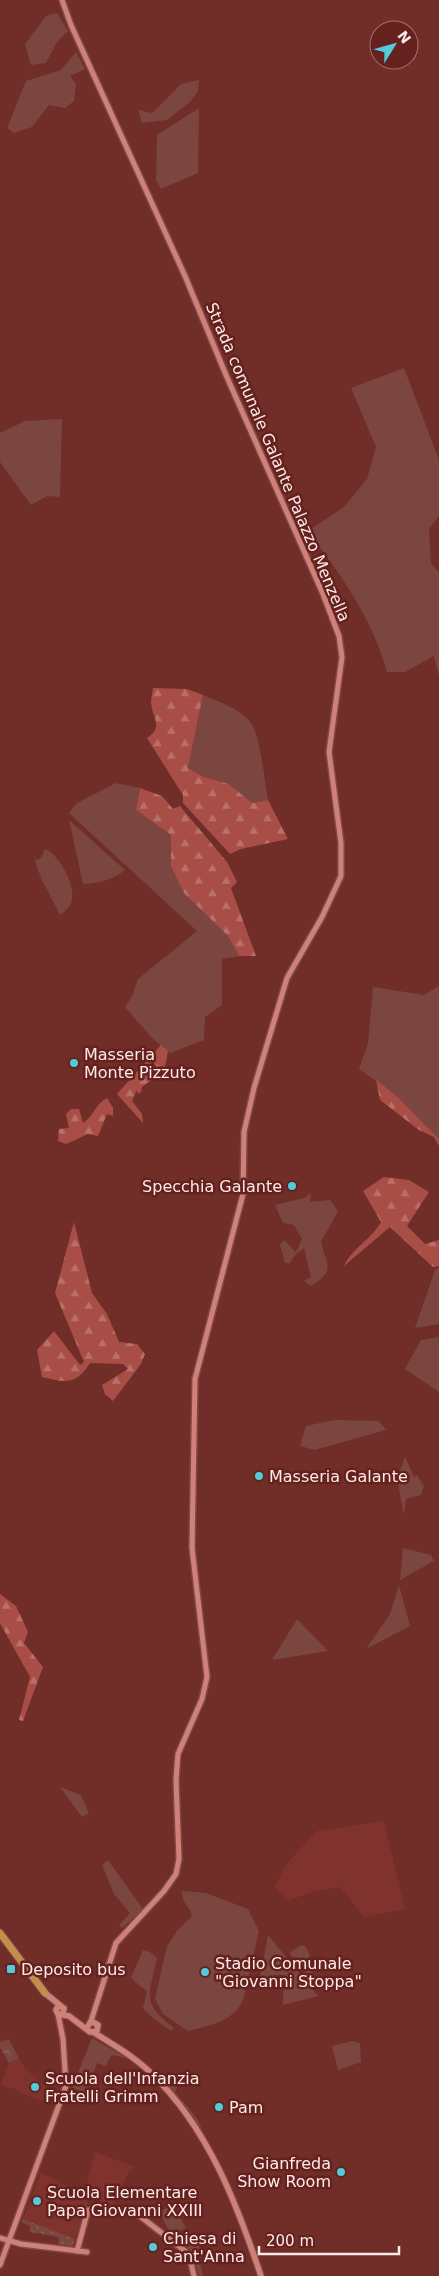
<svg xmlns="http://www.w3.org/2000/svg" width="439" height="2276" font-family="'DejaVu Sans',sans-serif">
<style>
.built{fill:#80332d}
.grass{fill:#7b4640}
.forest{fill:url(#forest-firs)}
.park{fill:url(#park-crowns)}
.garden{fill:url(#garden-dots)}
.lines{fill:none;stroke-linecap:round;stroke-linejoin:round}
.tertiary-casing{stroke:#7f4847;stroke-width:8}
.secondary-casing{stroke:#7f4847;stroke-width:8}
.primary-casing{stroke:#7f4847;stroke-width:9}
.tertiary{stroke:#cf8178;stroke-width:5}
.secondary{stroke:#cf8178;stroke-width:5.5}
.primary{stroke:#c48d4b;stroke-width:7}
.poi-dot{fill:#53cbda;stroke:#65211e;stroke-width:2}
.labels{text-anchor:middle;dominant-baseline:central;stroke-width:5;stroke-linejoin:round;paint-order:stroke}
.street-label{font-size:16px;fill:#fceae8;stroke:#65211e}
.poi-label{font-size:16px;fill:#fceae8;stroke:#65211e;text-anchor:start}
</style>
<defs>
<pattern id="forest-firs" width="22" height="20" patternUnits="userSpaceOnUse" patternTransform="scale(1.25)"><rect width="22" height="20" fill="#a84e47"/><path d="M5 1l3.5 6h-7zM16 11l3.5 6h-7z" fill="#b9706a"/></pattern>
<pattern id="park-crowns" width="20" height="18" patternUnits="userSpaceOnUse" patternTransform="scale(1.25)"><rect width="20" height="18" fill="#7b4640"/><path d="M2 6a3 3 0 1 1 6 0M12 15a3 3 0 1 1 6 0" fill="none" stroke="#8f615c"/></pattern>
<pattern id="garden-dots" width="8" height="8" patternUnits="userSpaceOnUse" patternTransform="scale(1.25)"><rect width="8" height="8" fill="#7b4640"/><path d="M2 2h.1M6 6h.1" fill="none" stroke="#8f615c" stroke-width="1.8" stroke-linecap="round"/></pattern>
</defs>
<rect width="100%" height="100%" fill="#712d28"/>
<g class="built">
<polygon points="384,1821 405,1909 364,1917 340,1887 312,1892 287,1901 275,1887 283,1870 290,1860 317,1831"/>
<polygon points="19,2059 26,2069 46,2087 42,2101 18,2092 15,2088 9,2089 1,2085 9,2063"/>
<polygon points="95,2152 135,2167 129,2171 113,2206 99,2201 99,2198 88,2194 88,2202 72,2248 58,2246 59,2237 30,2232 30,2226 22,2222 41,2173 58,2180 57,2182 84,2192"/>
</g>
<g class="grass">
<polygon points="57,13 68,31 57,42 46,63 31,65 25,44 46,16"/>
<polygon points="76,52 85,69 70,76 76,84 74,101 65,108 49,105 32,127 14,133 7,128 26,81 61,70"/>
<polygon points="199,80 198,91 190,102 167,120 142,123 138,110 152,113 181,84"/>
<polygon points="199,108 198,173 161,189 156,180 157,135"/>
<path d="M 404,368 L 439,460 L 439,516 L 429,529 L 431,563 L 439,573 L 439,676 L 434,656 L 405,672 L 387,672 C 373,619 340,574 308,531 L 344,507 L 367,479 L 376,447 L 351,388 Z"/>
<polygon points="62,419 60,497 47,496 31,505 0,462 0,433 25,421"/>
<path d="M 203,695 C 219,702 241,709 251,723 C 260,735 265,783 268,800 L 252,803 L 229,784 L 204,777 L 188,768 Z"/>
<polygon points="116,783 140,788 136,810 171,835 171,866 207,914 228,936 239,956 222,959 222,1005 205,1017 204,1040 170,1053 152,1038 125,1007 132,996 138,979 197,931 69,813 77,803"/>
<path d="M 69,820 L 125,870 C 112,880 100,883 83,884 Z"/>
<path d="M 45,849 C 59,854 78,888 71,903 C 70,907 64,912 60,915 L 41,878 L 34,858 L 36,860 L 41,858 Z"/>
<polygon points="439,986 439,1139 398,1097 359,1069 368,1043 373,987 424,995"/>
<path d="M 311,1193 L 310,1202 L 330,1200 L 338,1211 L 321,1242 C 327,1267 336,1270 311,1286 L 304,1281 L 311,1277 L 304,1248 L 295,1255 L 290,1263 L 285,1263 L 280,1245 L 284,1240 L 296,1252 L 302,1239 L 294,1225 L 283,1223 L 275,1205 L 304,1198 Z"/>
<polygon points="439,1267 439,1324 415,1328 435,1270"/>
<polygon points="439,1337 439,1392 405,1369 421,1340"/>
<polygon points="334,1420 379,1421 386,1430 315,1450 300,1446 306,1426"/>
<polygon points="405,1457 414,1477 417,1475 424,1486 421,1495 406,1499 404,1515 397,1479"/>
<polygon points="403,1548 431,1555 434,1561 400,1580"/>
<polygon points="399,1585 410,1626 366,1649 390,1614"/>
<polygon points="297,1619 328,1651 272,1660"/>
<polygon points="60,1787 81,1795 89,1813 82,1817"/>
<polygon points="108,1860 143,1909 122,1928 119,1925 130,1913 114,1894 102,1865"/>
<path d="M 182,1891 L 206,1893 L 248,1909 L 259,1931 L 243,2000 C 232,2023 210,2025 188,2031 L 163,2014 L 155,1999 L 167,1946 L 177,1931 L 192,1916 C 190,1906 181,1902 182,1891 Z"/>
<polygon points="268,1935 318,1996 283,2005 284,1975 274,1975 270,1983 259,1982"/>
<polygon points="301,1945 305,1946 309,1953 313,1976 320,1991 289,1953"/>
<path d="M 143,1950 L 150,1952 L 157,1958 C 149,1996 141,2002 174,2028 L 171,2031 L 154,2019 L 143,2008 L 147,1992 L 131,1978 Z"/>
<polygon points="92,2038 129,2059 113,2055 110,2057 106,2066 97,2063 86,2093 72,2088"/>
<polygon points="352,2041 360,2043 361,2062 338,2070 332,2046"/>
<polygon points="173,2205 186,2228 171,2235 159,2212"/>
<polygon points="188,2230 201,2250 198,2255 203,2276 199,2276 193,2255 183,2242"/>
</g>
<g class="forest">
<path d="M 153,688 L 187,689 L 203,695 L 188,768 L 204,777 L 229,784 L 252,803 L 268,800 L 288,839 L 241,849 L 230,854 L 183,803 L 183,795 L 147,738 C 165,726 151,717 151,701 C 151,697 153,692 153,688 Z"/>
<polygon points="140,788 162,796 173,809 180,806 227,862 237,882 231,888 256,956 239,956 228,936 184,893 171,866 171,835 136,810"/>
<polygon points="161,1045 168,1051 165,1067 159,1071 153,1062 150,1065 157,1076 142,1087 141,1092 138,1094 137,1090 132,1101 142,1114 143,1123 117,1094"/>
<polygon points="376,1080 398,1097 439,1139 439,1146 434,1137 419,1130 380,1100"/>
<path d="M 107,1098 L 113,1108 L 113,1116 L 107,1114 L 98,1136 L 88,1134 L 66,1144 L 58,1141 L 59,1129 L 69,1128 L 66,1114 L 71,1109 L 79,1109 L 83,1123 C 94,1116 95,1104 107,1098 Z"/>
<path d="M 384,1177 L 409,1180 L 429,1192 L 407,1226 L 425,1244 L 439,1240 L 439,1266 L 433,1267 L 390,1227 L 344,1266 C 352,1248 372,1239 381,1222 L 363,1191 Z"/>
<path d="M 74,1222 L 92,1293 L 107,1314 L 119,1342 L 137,1344 L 145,1354 L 141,1364 L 113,1401 L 105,1394 L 102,1385 L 128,1369 L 123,1364 L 90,1363 C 76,1385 66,1383 42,1377 L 37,1350 L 54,1331 L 80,1365 L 84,1362 L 55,1293 Z"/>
<polygon points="0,1594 16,1606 28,1632 24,1643 43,1667 23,1721 19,1720 30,1677 0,1623"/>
</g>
<polygon class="park" points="9,2039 19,2059 9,2063 0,2047 0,2042"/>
<g class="garden">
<polygon points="168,2079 177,2087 175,2092 198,2120 206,2140 167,2084"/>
<polygon points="23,2219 75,2239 72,2248 58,2246 59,2237 30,2232 30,2226 22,2222"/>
</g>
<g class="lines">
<defs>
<g id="tertiary">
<polyline points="62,0 71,25 185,276 226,375 323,594 339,636 342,657 329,752 341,843 341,876 322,917 287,978 254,1088 244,1132 243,1194 195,1379 192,1548 207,1677 202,1699 178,1754 176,1780 179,1859 176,1874 164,1891 116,1943 91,2021"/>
<polyline points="0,2238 21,2244 87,2252"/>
<polyline points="77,2251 88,2210 132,2210 185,2251 190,2259 194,2276"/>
<polyline points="0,2265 66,2086 63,2039 58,2014"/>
</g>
<g id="secondary">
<polyline points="45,1993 61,2006"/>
<polyline points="63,2014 64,2008 58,2006 56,2010 58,2014 69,2016 90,2032 97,2031 98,2025 91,2021 87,2028"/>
<path d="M 93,2032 C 114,2045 135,2057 152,2074 C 208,2128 237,2204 261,2276"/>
</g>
<polyline id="primary" points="0,1933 45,1993"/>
</defs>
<use href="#tertiary" class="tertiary-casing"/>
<use href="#secondary" class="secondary-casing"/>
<use href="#primary" class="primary-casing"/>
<use href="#tertiary" class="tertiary"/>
<use href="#secondary" class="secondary"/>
<use href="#primary" class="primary"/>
</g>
<g class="poi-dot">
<circle cx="74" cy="1063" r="5"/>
<circle cx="292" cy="1186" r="5"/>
<circle cx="259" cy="1476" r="5"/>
<rect x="6" y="1964" width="10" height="10" rx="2.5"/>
<circle cx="205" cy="1972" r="5"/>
<circle cx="35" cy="2087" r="5"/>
<circle cx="219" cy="2107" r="5"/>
<circle cx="341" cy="2172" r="5"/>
<circle cx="37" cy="2201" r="5"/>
<circle cx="153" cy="2247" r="5"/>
</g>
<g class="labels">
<g class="street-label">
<text transform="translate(278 462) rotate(67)">Strada comunale Galante Palazzo Menzella</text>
</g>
<g class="poi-label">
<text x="84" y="1054">Masseria<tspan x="84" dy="18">Monte Pizzuto</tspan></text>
<text x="282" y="1186" text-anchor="end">Specchia Galante</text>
<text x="269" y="1476">Masseria Galante</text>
<text x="215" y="1963">Stadio Comunale<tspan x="215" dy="18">"Giovanni Stoppa"</tspan></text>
<text x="21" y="1969">Deposito bus</text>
<text x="45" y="2078">Scuola dell'Infanzia<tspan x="45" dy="18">Fratelli Grimm</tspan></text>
<text x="229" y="2107">Pam</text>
<text x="331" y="2163" text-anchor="end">Gianfreda<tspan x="331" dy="18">Show Room</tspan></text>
<text x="47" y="2192">Scuola Elementare<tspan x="47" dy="18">Papa Giovanni XXIII</tspan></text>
<text x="163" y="2238">Chiesa di<tspan x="163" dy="18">Sant'Anna</tspan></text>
</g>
</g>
<g transform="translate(394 45) rotate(53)"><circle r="24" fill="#65211e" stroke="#a1716f"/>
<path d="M0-4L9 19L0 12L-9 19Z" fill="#53cbda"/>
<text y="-8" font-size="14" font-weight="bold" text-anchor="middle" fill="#fceae8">N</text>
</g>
<path d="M259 2246v8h140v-8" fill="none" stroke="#fceae8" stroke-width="2.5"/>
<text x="266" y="2246" font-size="15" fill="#fceae8" stroke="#65211e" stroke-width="4" paint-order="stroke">200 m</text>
</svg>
